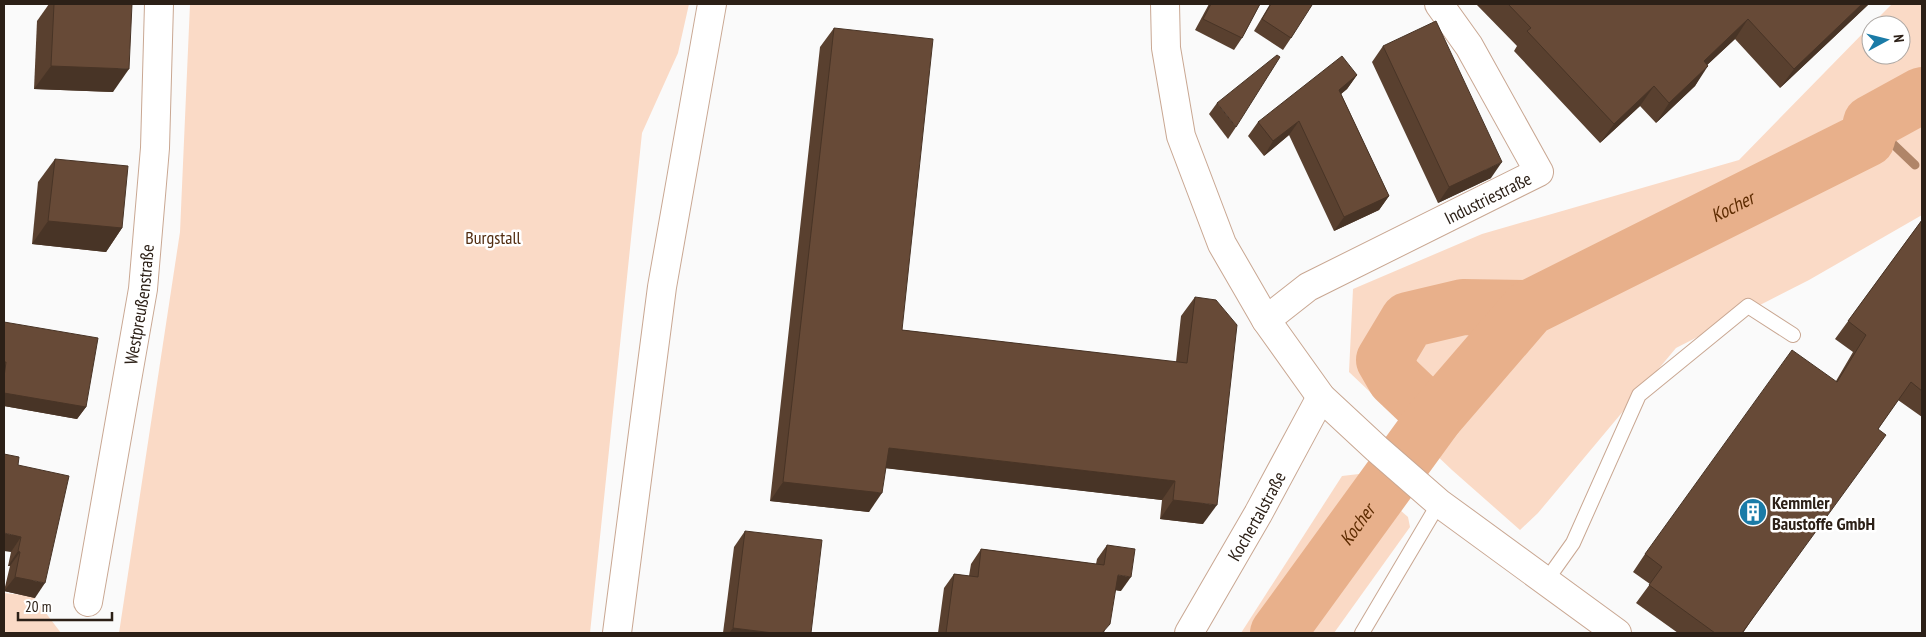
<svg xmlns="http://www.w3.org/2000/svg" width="1926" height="637" font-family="'PT Sans Narrow',sans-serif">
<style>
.green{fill:#fadac6}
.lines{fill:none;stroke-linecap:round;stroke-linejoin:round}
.stream{stroke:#b08568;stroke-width:9}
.river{stroke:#e8b08b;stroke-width:56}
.service-casing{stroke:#c9a792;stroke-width:16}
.minor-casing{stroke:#c9a792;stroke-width:30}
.tertiary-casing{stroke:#c9a792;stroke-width:30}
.trunk-casing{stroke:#c9a792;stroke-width:30}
.service{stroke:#fff;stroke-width:14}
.minor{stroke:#fff;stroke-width:28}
.tertiary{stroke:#fff;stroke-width:28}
.trunk{stroke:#fff;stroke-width:28}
.wall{fill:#59402f}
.shaded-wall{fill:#483426}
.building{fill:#674a37;stroke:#483426}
.labels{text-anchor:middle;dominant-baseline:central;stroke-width:5;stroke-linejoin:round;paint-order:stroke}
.street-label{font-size:18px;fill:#2c2017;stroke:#fff}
.park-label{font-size:18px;fill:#512c10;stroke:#fff}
.poi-label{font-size:18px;font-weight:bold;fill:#2c2017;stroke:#fff;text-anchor:start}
.water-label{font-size:19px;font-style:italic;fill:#5d2b00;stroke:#fff}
</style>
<rect width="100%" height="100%" fill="#fafafa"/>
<g class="green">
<polygon points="190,4 689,4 678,53 642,133 590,633 119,633 180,232"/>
<polygon points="1892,4 1922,4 1922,215 1809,280 1676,348 1538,513 1520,530 1452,470 1349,372 1353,289 1482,234 1739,160 1871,25 1871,55 1901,55 1901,25 1871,25"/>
<polygon points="1359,474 1408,517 1410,527 1334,633 1241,633 1342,476"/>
<polygon points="4,593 33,596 61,633 4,633"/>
</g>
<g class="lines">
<polyline class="stream" points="1871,123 1915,165"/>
<g class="river">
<polyline points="1435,417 1395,379 1384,360 1408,320 1463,307 1529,308"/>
<path id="s1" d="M 1278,633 L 1435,417 L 1529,308 L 1867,139 L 1871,123 L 1922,95"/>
</g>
<defs>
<g id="service">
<polyline points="1546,581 1573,543 1639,395 1748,306 1793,335"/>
<polyline points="1362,633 1439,503"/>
</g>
<g id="minor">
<path id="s2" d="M 1266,320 L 1308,287 L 1539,172 L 1469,46 L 1439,4"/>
<path id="s3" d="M 88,602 L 143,289 L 155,148 L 159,4"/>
<path id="s4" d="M 1189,633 L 1258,514 L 1321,397"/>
</g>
<polyline id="tertiary" points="1165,4 1166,48 1181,136 1222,244 1266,320 1321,397 1377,449 1439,503 1617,633"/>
<polyline id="trunk" points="617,633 662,287 712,4"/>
</defs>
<use href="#service" class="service-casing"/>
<use href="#minor" class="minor-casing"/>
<use href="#tertiary" class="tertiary-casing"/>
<use href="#trunk" class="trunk-casing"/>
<use href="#service" class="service"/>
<use href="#minor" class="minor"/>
<use href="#tertiary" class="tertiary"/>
<use href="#trunk" class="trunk"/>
</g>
<g class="wall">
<polygon points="49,4 132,4 113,92 34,89 37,21"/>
<polygon points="1209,4 1260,4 1242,38 1234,50 1195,30"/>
<polygon points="1270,4 1310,4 1291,38 1283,50 1254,31"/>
<polygon points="1476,4 1869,4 1780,88 1735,39 1707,65 1695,86 1656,123 1640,106 1600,143 1514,51 1517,46"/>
<polygon points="834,28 902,330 1176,362 1181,316 1195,297 1203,524 1160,519 1162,500 886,468 869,512 770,501 820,47"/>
<polygon points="1383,46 1491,178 1438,203 1372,62"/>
<polygon points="1357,75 1347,89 1341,94 1389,196 1379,210 1334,231 1289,135 1264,156 1248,136 1258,122"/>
<polygon points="1217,103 1236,127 1228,139 1209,114"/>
<polygon points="55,159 122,228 106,252 32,244 38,182"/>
<polygon points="1922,220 1922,417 1898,400 1878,429 1743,633 1678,633 1636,603 1650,584 1633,572 1645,554 1836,381 1853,352 1835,339"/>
<polygon points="4,322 86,407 77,419 4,406"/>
<polygon points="18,465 35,598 4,591 10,566 8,566 11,552"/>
<polygon points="745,531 811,633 723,633 734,547"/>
<polygon points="1107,545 1121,591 1115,590 1104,633 938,633 944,588 954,574 969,576 971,564 981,549 1096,564 1097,559"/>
</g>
<g class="shaded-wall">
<polygon points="1862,4 1869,4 1780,88 1794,69"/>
<polygon points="1748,19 1735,39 1690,81 1704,61"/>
<polygon points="51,66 129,69 113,92 34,89"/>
<polygon points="1708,66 1695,86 1656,123 1669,103"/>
<polygon points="1357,75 1347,89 1329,104 1339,90"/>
<polygon points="1654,86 1640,106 1600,143 1614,124"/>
<polygon points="1299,121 1289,135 1264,156 1273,141"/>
<polygon points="1502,162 1491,178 1438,203 1449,187"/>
<polygon points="1389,196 1379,210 1334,231 1344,217"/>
<polygon points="48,221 122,228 106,252 32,244"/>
<polygon points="4,393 86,407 77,419 4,406"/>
<polygon points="889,448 1175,481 1162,500 875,467"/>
<polygon points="783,482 882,493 869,512 770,501"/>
<polygon points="1173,500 1217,505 1203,524 1160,519"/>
<polygon points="4,533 21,537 11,552 4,551"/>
<polygon points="18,551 20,552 10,566 8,566"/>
<polygon points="1118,575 1131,577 1121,591 1108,589"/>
<polygon points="15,577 45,583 35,598 4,591"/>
<polygon points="733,628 773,633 729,633"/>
</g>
<g class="building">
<polygon points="54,4 132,4 129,69 51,66"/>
<polygon points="1211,4 1260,4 1242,38 1203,19"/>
<polygon points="1271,4 1310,4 1312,5 1291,38 1262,19"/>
<polygon points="1508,4 1862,4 1794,69 1748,19 1704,61 1708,66 1669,103 1654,86 1614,124 1527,31 1531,28"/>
<polygon points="1436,21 1502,162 1449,187 1383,46"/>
<polygon points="834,28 933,39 902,330 1187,363 1195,297 1216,300 1237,325 1217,505 1173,500 1175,481 889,448 882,493 783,482"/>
<polygon points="1277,55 1280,57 1236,127 1217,103"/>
<polygon points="1342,56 1357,75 1339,90 1389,196 1344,217 1299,121 1273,141 1258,122"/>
<polygon points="55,159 128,166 122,228 48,221"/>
<polygon points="1922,220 1922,391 1911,382 1878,429 1886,435 1742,633 1715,633 1649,585 1662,567 1645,554 1792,350 1837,382 1866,335 1848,321"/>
<polygon points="4,322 98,338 86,407 4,393 4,377 6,362 4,362"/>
<polygon points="4,454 19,457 18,465 69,476 45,583 15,577 20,552 18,551 21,537 4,533"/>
<polygon points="745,531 822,540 811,633 773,633 733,628"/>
<polygon points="1107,545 1135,549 1131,577 1118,575 1110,624 1102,633 946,633 954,574 978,577 981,549 1104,565"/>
</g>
<defs>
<symbol id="building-disc" viewBox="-11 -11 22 22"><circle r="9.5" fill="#1a7ba7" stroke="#fff"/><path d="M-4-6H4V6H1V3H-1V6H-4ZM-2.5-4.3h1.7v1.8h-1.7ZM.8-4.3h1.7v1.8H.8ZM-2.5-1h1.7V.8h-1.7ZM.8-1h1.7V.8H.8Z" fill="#fff"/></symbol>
</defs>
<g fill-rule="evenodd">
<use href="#building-disc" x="1737" y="496" width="32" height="32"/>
</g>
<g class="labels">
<g class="street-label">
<text stroke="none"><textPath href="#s2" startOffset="254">Industriestraße</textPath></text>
<text stroke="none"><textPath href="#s3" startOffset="302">Westpreußenstraße</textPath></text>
<text stroke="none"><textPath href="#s4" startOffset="135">Kochertalstraße</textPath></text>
</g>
<g class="park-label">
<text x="493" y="237">Burgstall</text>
</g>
<g class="poi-label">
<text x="1772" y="502">Kemmler<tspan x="1772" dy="21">Baustoffe GmbH</tspan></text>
</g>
<g class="water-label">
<text stroke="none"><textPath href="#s1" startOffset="638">Kocher</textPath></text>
<text stroke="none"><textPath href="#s1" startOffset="134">Kocher</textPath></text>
</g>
</g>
<rect width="1926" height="637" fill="none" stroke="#2c2017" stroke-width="10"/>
<g transform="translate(1886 40) rotate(83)"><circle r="24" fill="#ffffff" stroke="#aba6a2"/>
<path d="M0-4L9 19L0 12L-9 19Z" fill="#1a7ba7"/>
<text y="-8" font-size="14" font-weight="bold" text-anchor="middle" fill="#2c2017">N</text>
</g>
<path d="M18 612v8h94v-8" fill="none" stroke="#2c2017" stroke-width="2.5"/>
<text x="25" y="612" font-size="15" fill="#2c2017" stroke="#ffffff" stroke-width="4" paint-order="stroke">20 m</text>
</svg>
